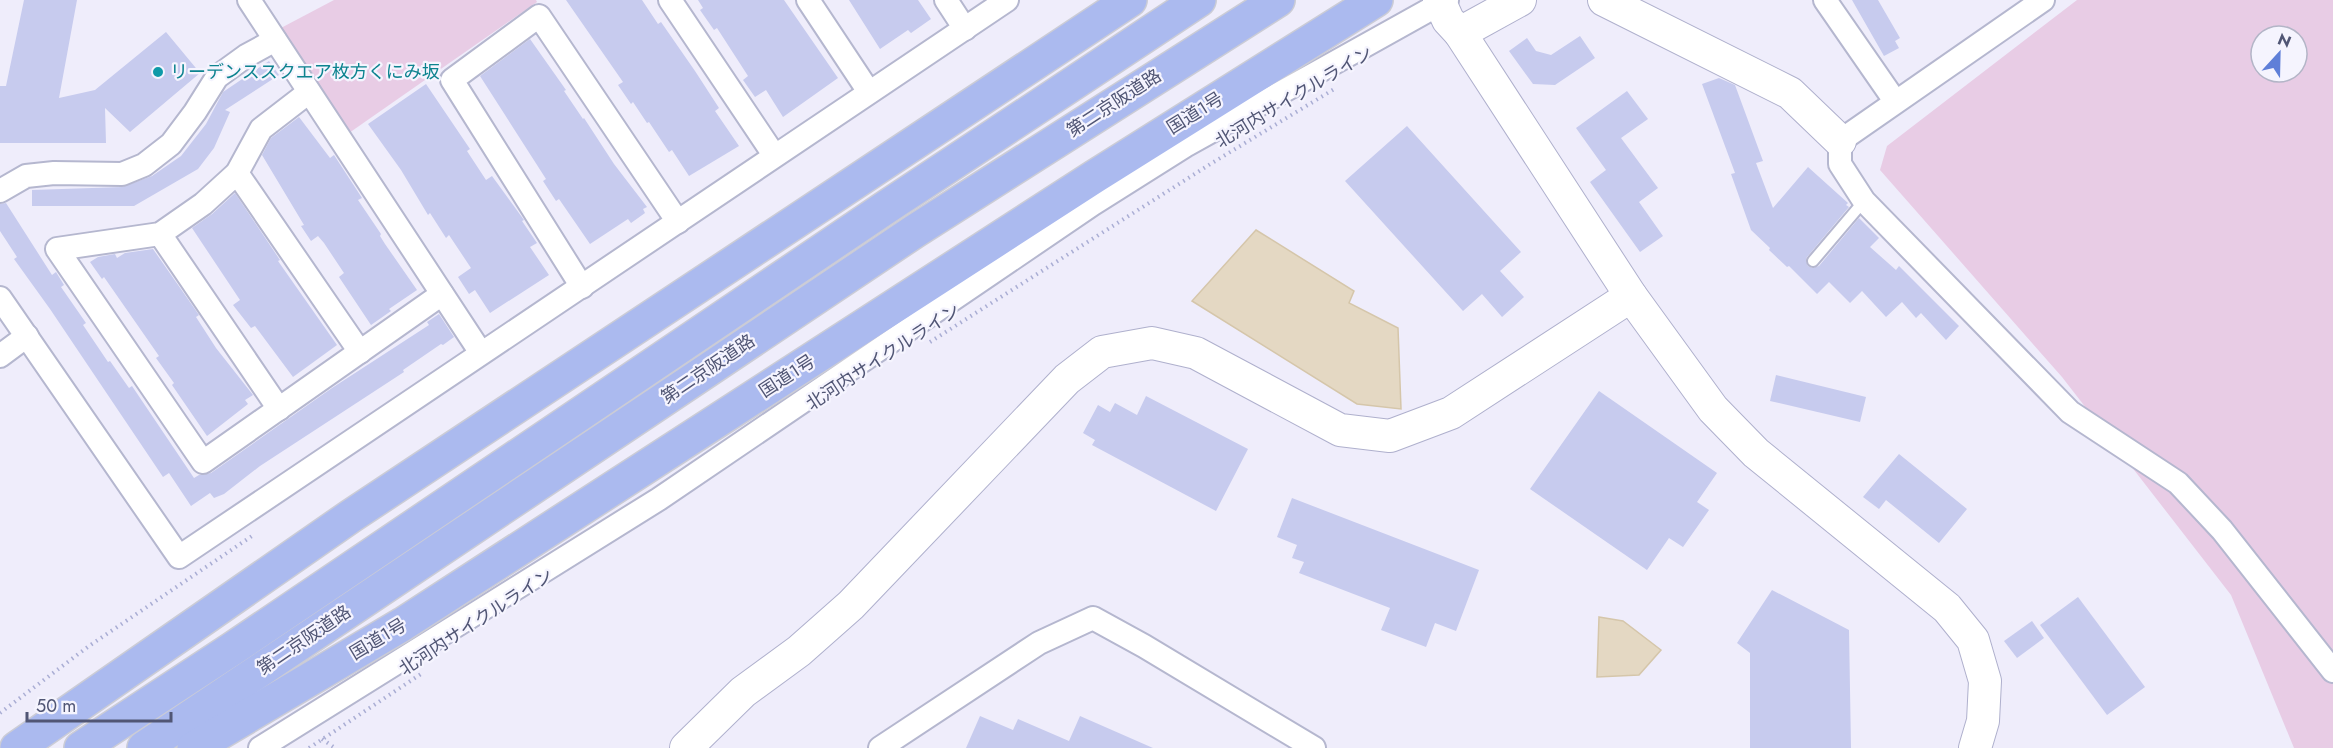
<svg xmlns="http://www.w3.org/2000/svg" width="2333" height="748" font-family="Jost,'Noto Sans JP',sans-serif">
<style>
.green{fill:#e8cce5;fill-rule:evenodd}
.water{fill:#e4d8c3;stroke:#d5c6aa;stroke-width:1.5}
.building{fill:#c7cbee}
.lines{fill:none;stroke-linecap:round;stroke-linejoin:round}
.lane-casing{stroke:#b5b7cf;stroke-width:14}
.street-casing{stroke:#b5b7cf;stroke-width:26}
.secondary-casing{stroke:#afb0cd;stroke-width:34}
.highway-casing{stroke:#cbccd6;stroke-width:36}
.path{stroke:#aaaed4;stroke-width:4;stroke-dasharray:1.5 4.5;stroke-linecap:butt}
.lane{stroke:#fff;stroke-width:10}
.street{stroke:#fff;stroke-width:22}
.secondary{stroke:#fff;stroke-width:32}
.highway{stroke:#abbaef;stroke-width:33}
.culture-dot{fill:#0f9aa8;stroke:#f5f4fe;stroke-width:2}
.labels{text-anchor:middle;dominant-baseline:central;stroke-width:4.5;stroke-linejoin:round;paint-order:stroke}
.culture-label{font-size:18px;fill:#0d838f;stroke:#f5f4fe;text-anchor:start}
.street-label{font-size:18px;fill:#515675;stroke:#f5f4fe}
</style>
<rect width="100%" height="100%" fill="#efedfb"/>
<g class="green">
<polygon points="334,0 536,0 537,2 349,133 279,29"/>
<path d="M 2077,0 L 2333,0 L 2333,748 L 2294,748 L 2231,595 L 2062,377 L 1880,170 L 1887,146 ZM 2261,36 L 2297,36 L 2297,72 L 2261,72 Z"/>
</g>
<g class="water">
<polygon points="1256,230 1354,291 1349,303 1398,328 1401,409 1357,404 1192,301"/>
<polygon points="1599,617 1623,621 1661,650 1639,675 1597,677"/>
</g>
<g class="building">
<polygon points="24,0 77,0 59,98 95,90 166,32 200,73 130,132 105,108 106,143 0,143 0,86 6,86"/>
<polygon points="566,0 642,0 658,24 661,22 695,71 719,108 715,111 739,146 689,176 672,150 669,152 649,122 647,123 633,102 631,104 618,85 623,82"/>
<polygon points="698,0 784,0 838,78 783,117 766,90 755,97 743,80 748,76 717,28 714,30 700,10 703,8"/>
<polygon points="849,0 918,0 931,19 911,33 908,30 880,49"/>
<polygon points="1852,0 1878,0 1900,38 1895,41 1899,48 1884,56"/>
<polygon points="1580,36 1595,58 1555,85 1533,84 1509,51 1527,38 1536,51 1551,55"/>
<polygon points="530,39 566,90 564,91 583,119 584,118 614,164 647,207 643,209 645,213 631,223 628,219 590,244 559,199 556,201 543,181 546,179 480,76"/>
<polygon points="269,61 279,75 225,110 230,112 214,148 198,169 134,206 32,206 32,190 122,187 152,176 181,156 206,124 223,92"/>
<polygon points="1719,78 1735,85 1763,161 1756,163 1773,208 1808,167 1848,203 1846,205 1849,207 1807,257 1806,260 1808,266 1812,268 1819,266 1859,218 1879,238 1870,247 1896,270 1899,266 1959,326 1946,340 1921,313 1916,318 1902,302 1886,317 1862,291 1850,303 1829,282 1817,294 1789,266 1787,267 1769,250 1770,248 1751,230 1731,174 1735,173 1702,84"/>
<polygon points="426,84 470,149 467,151 486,180 492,176 524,220 522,221 537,243 530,247 549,275 490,313 475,290 469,294 458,277 471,268 449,235 446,238 430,213 428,215 401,170 368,124"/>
<polygon points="1627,91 1648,119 1621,138 1658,188 1639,202 1663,236 1640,252 1590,182 1606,170 1576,128"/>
<polygon points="299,117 330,158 334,155 362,198 358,200 381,234 380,236 385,244 417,290 389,309 391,311 371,325 339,277 344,273 324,243 318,236 311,241 301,226 304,225 262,155 271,138"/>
<polygon points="1407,126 1521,252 1500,271 1524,297 1502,317 1482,294 1463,311 1345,181"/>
<polygon points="235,193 280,260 278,261 337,345 293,377 255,326 251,328 233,305 240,300 192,228 212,214"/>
<polygon points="6,203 52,275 56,272 64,285 61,287 86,323 83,325 108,362 110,361 129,388 132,386 194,478 199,475 211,473 332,388 429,325 427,322 439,314 454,337 443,345 441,344 403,370 404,372 260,466 224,494 214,498 210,493 191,506 169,473 163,477 50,309 14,259 17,257 0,231 0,204"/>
<polygon points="153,249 199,315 196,317 216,348 253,395 245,400 248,404 207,436 172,385 174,383 156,358 159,356 104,277 102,279 90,262 98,257 115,254 117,258 125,253"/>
<polygon points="1776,375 1866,397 1860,422 1770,401"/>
<polygon points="1599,391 1717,473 1697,502 1709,510 1683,547 1669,538 1647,570 1530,489"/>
<polygon points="1146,396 1248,449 1216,511 1092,445 1095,440 1083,433 1098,405 1110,412 1115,403 1137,415"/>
<polygon points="1899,454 1967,509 1939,543 1886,500 1879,509 1863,497"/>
<polygon points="1292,498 1479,570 1456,631 1435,623 1426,647 1381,630 1390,608 1299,573 1304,562 1292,558 1297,545 1277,537"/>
<polygon points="1772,590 1849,630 1851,748 1750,748 1750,653 1737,643"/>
<polygon points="2078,597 2145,687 2107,715 2040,625"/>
<polygon points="2032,621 2044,638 2017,658 2004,641"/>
<polygon points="980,716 1013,730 1018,719 1069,741 1080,716 1153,748 966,748"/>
</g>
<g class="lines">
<defs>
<polyline id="lane" points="1813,261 1864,201"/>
<g id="street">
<polyline points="249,0 481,353"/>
<polyline points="670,0 774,155"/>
<polyline points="808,0 869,92"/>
<polyline points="946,0 965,29"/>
<polyline points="1825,0 1895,101"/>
<polyline points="2043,0 1840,141 1840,164 1864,201 2070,412 2178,483 2222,530 2333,671"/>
<polyline points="309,92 261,129 237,173 203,204 160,234 57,249 203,462 442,294"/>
<polyline points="237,173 360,352"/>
<polyline points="0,191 26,176 54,173 122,174 144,165 171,144 195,112 217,77 246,56 275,40"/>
<polyline points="160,234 279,409"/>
<polyline points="582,287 452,80 539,16 678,222"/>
<polyline points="0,298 179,557 1007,0"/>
<polyline points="0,356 27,336"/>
<polyline points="260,748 659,499 1093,204 1185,146 1447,0"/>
<polyline points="880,748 1039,643 1093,618 1144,646 1314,748"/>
</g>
<g id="secondary">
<polyline points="1439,0 1448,20 1460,33 1631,296 1713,409 1756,453 1947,608 1973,640 1985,681 1983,721 1975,748"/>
<polyline points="1604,0 1790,93 1840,141"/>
<polyline points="1460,33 1520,0"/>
<polyline points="686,748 743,692 799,651 851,605 1067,379 1102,352 1152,343 1196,353 1340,430 1390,436 1451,413 1631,296"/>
</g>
<g id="highway">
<polyline points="17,748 351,516 1130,0"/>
<polyline points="81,748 232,649 885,208 1199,0"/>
<polyline points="144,748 915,231 1278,0"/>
<polyline points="194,748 403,624 1094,177 1376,0"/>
</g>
</defs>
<use href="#lane" class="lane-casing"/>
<use href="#street" class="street-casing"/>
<use href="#secondary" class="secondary-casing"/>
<use href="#highway" class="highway-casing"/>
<g class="path">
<polyline points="930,342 1212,163 1336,88"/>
<polyline points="0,713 89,646 252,536"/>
<polyline points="322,739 335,748"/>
<polyline points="309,748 424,672"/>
</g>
<use href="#lane" class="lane"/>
<use href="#street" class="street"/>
<use href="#secondary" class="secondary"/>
<use href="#highway" class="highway"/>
</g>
<circle class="culture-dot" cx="158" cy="72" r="6"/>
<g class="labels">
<g class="culture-label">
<text x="170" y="72">リーデンススクエア枚方くにみ坂</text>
</g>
<g class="street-label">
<text transform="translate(1294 97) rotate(-31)">北河内サイクルライン</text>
<text transform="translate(1114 103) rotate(-33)">第二京阪道路</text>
<text transform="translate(1195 113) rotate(-32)">国道1号</text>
<text transform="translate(883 357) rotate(-33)">北河内サイクルライン</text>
<text transform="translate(708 369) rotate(-34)">第二京阪道路</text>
<text transform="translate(787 376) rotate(-33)">国道1号</text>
<text transform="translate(476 622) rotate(-33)">北河内サイクルライン</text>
<text transform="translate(378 639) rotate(-31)">国道1号</text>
<text transform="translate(304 640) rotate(-34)">第二京阪道路</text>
</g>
</g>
<g transform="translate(2279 54) rotate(22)"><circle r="28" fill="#f5f4fe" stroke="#b3b5c7" stroke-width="1.5"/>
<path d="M0-4.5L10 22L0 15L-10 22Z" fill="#5f7fd8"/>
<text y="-9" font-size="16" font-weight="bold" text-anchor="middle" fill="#515675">N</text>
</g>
<path d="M27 712v9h144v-9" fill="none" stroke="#515675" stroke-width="3"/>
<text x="36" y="712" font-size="18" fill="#515675" stroke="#f5f4fe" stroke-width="4.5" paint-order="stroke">50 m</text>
</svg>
